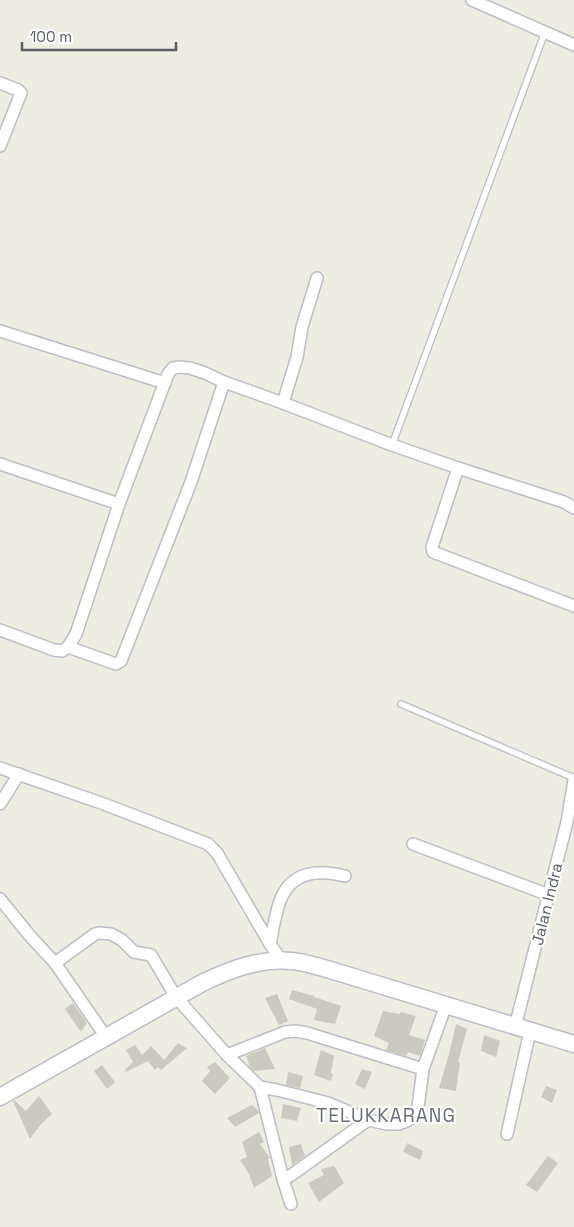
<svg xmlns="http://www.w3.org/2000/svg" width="574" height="1227" font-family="'Space Grotesk',sans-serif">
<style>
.building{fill:#cbcac0}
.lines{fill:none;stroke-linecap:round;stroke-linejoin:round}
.lane-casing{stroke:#bbbec4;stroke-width:8}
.street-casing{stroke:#bbbec4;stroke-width:14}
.secondary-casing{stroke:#bcbec6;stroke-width:19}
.lane{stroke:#fff;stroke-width:5.5}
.street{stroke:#fff;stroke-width:11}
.secondary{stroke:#fff;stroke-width:16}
.labels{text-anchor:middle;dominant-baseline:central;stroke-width:4.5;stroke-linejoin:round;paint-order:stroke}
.street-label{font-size:16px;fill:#595d64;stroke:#fff}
.quarter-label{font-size:19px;letter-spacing:1px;fill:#6a6f76;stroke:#fff}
</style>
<rect width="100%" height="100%" fill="#eeede1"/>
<g class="building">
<polygon points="292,990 314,996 314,997 341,1006 335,1024 314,1020 317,1009 289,999"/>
<polygon points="277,994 288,1021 279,1025 265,998"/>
<polygon points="73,1003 87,1023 81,1032 65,1009"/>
<polygon points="383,1011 400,1014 401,1012 416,1016 409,1035 425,1040 420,1056 408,1052 406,1056 386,1050 389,1043 374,1036"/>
<polygon points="456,1024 467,1029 458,1062 460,1063 456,1091 439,1088 449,1054"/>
<polygon points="484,1035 500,1041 496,1057 481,1051"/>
<polygon points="178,1043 187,1048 161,1070 158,1067 155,1070 148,1061 126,1072 125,1070 133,1062 126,1050 135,1045 142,1055 151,1046 164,1060"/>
<polygon points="265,1048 275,1069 254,1071 250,1067 246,1056"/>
<polygon points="321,1050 334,1056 331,1073 333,1074 331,1081 314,1075"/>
<polygon points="215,1062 230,1078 215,1094 202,1081 210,1071 207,1067"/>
<polygon points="102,1065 115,1082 107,1089 94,1071"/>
<polygon points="362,1069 372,1072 365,1089 355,1084"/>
<polygon points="288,1072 303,1076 300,1088 286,1085"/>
<polygon points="546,1086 557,1090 552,1103 541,1097"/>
<polygon points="39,1096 52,1114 41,1124 30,1139 13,1101 14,1100 26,1111"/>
<polygon points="283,1104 301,1108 297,1121 281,1118"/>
<polygon points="252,1105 258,1110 259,1113 235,1127 227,1118"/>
<polygon points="259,1132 264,1142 260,1144 270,1158 268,1159 272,1176 254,1188 249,1174 240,1160 247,1157 242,1142"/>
<polygon points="407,1143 423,1151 420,1160 403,1152"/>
<polygon points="301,1144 305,1156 292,1165 289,1147"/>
<polygon points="548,1156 558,1163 537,1192 526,1185"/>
<polygon points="334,1166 344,1183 319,1202 308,1183 324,1175 321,1169"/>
</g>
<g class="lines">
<defs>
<g id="lane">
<polyline points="392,445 545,32"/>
<polyline points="401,704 574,778"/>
</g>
<g id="street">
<polyline points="472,0 574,45"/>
<polyline points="0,83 18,90 21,93 0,146"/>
<polyline points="0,331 165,383"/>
<polyline points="283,403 297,357 302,327 317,278"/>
<polyline points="0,464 119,504"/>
<polyline points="458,468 432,547 433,552 574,606"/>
<polyline points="0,630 54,650 62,651 68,647 76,634 119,504 168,374 173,368 180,367 190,368 205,373 224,382 283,403 392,445 458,468 564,502 574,508"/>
<polyline points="68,647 116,664 121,661 191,482 224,382"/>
<polyline points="0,768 104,804 208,844 217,853 270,944 282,961"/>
<polyline points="0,804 19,774"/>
<polyline points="413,844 549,895"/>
<polyline points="0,899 30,936 55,963 95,934 99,933 111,934 122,940 134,952 151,955 176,997 227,1055 260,1087 277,1090 328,1103 368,1120 387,1124 398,1124 407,1121 413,1116 418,1107 423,1069 446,1005"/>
<path d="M 270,944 C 273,930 275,915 280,901 C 291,871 318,869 345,876"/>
<polyline points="55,963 106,1037"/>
<polyline points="515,1027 567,822 574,780"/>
<polyline points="227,1055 285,1032 295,1031 307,1033 423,1069"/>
<polyline points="260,1087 283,1179 290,1176 368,1120"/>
<polyline points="507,1134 530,1031"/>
<polyline points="283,1179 291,1204"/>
</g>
<path id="secondary" d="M 0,1097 L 202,983 C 231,969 260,958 292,961 C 304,962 315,966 327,969 L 574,1044"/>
</defs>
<use href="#lane" class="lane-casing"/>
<use href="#street" class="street-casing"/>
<use href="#secondary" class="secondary-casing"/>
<use href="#lane" class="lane"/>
<use href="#street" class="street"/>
<use href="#secondary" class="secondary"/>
</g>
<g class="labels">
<g class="street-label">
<text transform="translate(547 904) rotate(-76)">Jalan Indra</text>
</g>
<g class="quarter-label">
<text x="386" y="1115">TELUKKARANG</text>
</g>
</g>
<path d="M22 42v8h154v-8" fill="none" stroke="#595d64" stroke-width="2.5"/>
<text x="30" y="42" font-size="15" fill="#595d64" stroke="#ffffff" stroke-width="4" paint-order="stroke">100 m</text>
</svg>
